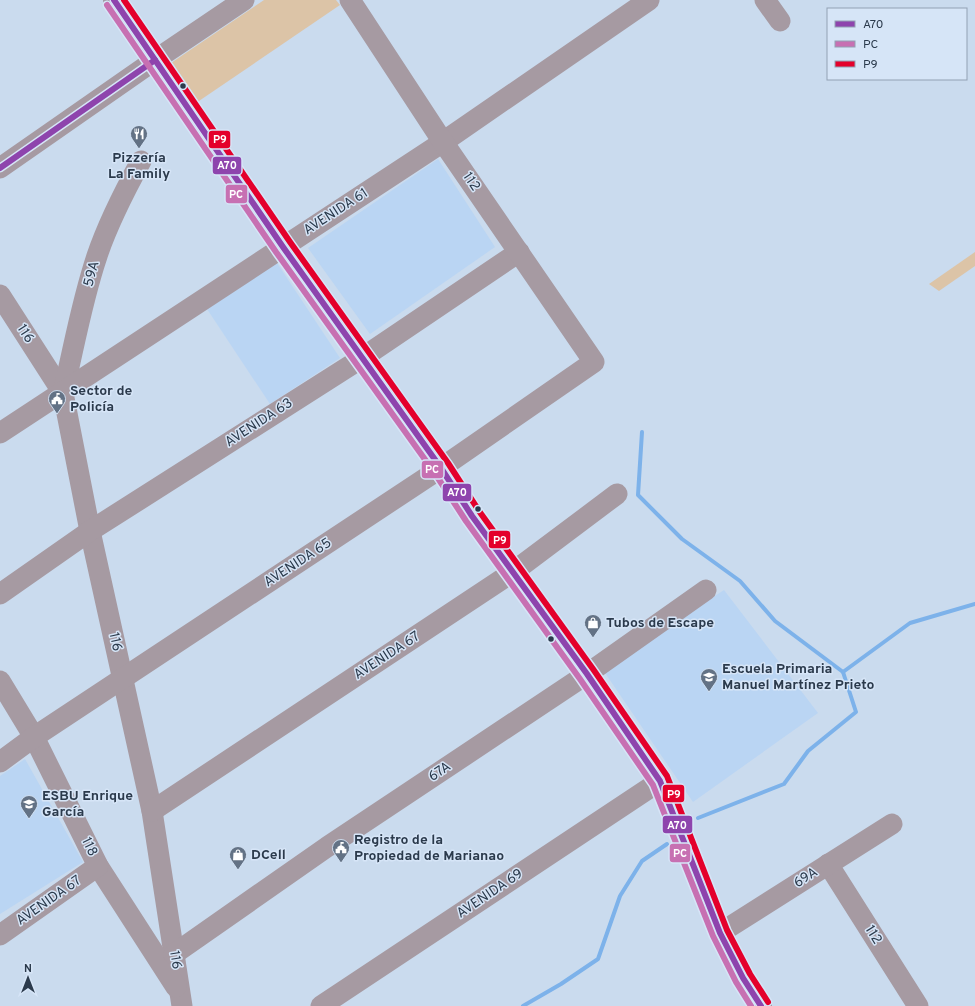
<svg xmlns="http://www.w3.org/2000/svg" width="975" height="1006" font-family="Overpass,sans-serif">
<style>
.built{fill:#bad5f3}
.green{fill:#dcc4a7}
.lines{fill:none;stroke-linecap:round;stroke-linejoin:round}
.stream{stroke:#7db2ea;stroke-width:4}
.minor{stroke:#a69aa2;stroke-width:21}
.major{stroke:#a29ba7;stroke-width:22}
.bus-1-casing{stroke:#d6e5f7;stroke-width:9}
.bus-2-casing{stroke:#d6e5f7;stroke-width:9}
.bus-3-casing{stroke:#d6e5f7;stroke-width:9}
.bus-1{stroke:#8e44ad;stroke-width:6}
.bus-2{stroke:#c770b2;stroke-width:6}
.bus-3{stroke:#e4002b;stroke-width:6}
.bus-dot{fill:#2b3a4c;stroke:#d6e5f7;stroke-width:1.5}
.labels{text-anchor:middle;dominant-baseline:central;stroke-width:3;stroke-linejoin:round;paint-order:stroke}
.poi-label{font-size:14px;font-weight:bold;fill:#2b3a4c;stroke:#d6e5f7;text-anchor:start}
.street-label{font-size:14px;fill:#2b3a4c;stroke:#d6e5f7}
.line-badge{stroke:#d6e5f7;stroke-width:1.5}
.badge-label{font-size:11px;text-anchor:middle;font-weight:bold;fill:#fff}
</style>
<rect width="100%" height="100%" fill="#cadbee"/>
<g class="built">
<polygon points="438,159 495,247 370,334 308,248"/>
<polygon points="277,263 340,358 270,404 207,309"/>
<polygon points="724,590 818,713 693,802 603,670"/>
<polygon points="25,759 83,862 0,914 0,776"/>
</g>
<g class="green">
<polygon points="264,0 336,0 340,5 196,103 171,63"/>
<polygon points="975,252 975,266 939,291 929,284"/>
</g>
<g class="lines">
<g class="stream">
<polyline points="642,432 638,495 682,539 740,581 775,621 843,672 856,712 808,751 784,784 698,818"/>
<polyline points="843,672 910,623 975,604"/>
<polyline points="523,1006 561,984 598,959 620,896 642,861 667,844"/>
</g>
<g class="minor">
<polyline points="765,0 780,21"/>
<polyline points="0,168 155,60 244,0"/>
<polyline points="0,295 63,393 90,531 152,811 182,1006"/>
<path d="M 63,393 C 74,347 82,300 97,256 C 108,223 124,192 141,161"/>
<polyline points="0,433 443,142 649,0"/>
<polyline points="0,594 90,531 362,358 519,252"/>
<polyline points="0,681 34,737 98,866 176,987"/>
<polyline points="0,762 34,737 441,468 594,362 443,142 350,0"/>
<polyline points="152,811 513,572 617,494"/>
<polyline points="828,864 918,1006"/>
<polyline points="720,933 892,824"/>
<polyline points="0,935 98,866"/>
<polyline points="174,954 327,847 587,674 706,590"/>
<polyline points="321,1006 660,781"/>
</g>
<polyline class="major" points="114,0 185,103 283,247 441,468 472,516 587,674 660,781 720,933 743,978 761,1006"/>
<defs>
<g id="bus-1">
<polyline points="114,0 283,247 441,468 472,516 587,674 660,781 720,933 743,978 761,1006"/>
<polyline points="0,168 155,60"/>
</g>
<polyline id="bus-2" points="107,5 276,252 434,472 466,521 580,679 653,785 713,936 736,982 751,1006"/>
<polyline id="bus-3" points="124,0 290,242 448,463 479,511 593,669 667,776 727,930 750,974 768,1002"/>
</defs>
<use href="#bus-1" class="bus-1-casing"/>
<use href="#bus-2" class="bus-2-casing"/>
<use href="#bus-3" class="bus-3-casing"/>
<use href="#bus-1" class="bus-1"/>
<use href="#bus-2" class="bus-2"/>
<use href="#bus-3" class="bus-3"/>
</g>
<defs>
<symbol id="restaurant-pin" viewBox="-11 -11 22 30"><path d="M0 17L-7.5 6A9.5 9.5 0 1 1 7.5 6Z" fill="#637285" stroke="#d6e5f7"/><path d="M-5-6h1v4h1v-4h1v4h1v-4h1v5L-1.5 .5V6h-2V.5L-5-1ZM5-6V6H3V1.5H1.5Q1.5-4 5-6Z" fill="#fff"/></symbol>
<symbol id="civic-pin" viewBox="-11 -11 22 30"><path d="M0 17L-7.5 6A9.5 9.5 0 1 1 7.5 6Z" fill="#637285" stroke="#d6e5f7"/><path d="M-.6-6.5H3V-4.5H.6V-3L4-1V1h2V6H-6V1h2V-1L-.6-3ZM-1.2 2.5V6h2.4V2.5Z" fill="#fff"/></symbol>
<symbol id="shop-pin" viewBox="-11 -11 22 30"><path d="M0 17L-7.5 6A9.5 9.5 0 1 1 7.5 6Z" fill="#637285" stroke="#d6e5f7"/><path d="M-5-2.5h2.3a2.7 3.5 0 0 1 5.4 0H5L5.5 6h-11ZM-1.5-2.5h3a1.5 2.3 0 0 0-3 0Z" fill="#fff"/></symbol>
<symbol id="school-pin" viewBox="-11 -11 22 30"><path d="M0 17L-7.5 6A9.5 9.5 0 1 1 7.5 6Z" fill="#637285" stroke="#d6e5f7"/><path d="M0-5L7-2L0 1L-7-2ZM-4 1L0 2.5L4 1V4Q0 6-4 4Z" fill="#fff"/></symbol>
</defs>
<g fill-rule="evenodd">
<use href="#restaurant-pin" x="129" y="124" width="20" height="27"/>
<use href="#civic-pin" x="47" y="389" width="20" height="27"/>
<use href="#shop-pin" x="583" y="613" width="20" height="27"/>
<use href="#school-pin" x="699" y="667" width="20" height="27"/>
<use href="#school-pin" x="19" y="794" width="20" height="27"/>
<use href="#civic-pin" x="331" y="838" width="20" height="27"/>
<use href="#shop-pin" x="228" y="845" width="20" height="27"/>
</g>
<g class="bus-dot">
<circle cx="183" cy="86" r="3.5"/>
<circle cx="478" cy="509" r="3.5"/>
<circle cx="551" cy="639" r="3.5"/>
</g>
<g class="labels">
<g class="poi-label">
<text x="139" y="158" text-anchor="middle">Pizzería<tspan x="139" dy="16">La Family</tspan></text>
<text x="70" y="391">Sector de<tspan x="70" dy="16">Policía</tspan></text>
<text x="606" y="623">Tubos de Escape</text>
<text x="722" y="669">Escuela Primaria<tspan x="722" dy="16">Manuel Martínez Prieto</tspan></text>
<text x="42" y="796">ESBU Enrique<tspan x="42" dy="16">García</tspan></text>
<text x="354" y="840">Registro de la<tspan x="354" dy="16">Propiedad de Marianao</tspan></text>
<text x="251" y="855">DCell</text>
</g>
<g class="street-label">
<text transform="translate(471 182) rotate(56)">112</text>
<text transform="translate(336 212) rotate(-33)">AVENIDA 61</text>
<text transform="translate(92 274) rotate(-75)">59A</text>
<text transform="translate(25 334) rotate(57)">116</text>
<text transform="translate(259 423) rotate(-33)">AVENIDA 63</text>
<text transform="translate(298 563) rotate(-33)">AVENIDA 65</text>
<text transform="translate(115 642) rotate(77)">116</text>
<text transform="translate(387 656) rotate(-33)">AVENIDA 67</text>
<text transform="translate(440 772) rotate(-34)">67A</text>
<text transform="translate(89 847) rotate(64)">118</text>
<text transform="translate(806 878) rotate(-32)">69A</text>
<text transform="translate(490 894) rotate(-34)">AVENIDA 69</text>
<text transform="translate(49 901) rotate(-35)">AVENIDA 67</text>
<text transform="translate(873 935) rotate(58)">112</text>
<text transform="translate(175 960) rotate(81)">116</text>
</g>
</g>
<g class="line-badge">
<rect x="208" y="130" width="23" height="19" rx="4" fill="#e4002b"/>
<rect x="212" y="156" width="30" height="19" rx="4" fill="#8e44ad"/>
<rect x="225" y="184" width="23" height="20" rx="4" fill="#c770b2"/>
<rect x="421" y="460" width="23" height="19" rx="4" fill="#c770b2"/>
<rect x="442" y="483" width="30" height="19" rx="4" fill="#8e44ad"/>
<rect x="488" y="530" width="23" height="19" rx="4" fill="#e4002b"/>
<rect x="662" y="784" width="23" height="19" rx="4" fill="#e4002b"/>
<rect x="662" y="815" width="31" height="19" rx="4" fill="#8e44ad"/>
<rect x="669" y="843" width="22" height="20" rx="4" fill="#c770b2"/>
</g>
<g class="badge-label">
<text x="220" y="143">P9</text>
<text x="227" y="169">A70</text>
<text x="236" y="198">PC</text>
<text x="432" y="473">PC</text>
<text x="457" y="496">A70</text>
<text x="500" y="544">P9</text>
<text x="674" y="798">P9</text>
<text x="677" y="829">A70</text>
<text x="680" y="857">PC</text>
</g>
<rect x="827" y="8" width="140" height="72" fill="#d6e5f7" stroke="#92a1b3"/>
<rect x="835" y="21" width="20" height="6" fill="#8e44ad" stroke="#92a1b3"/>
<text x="863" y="28" font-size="12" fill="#2b3a4c">A70</text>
<rect x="835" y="41" width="20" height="6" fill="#c770b2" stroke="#92a1b3"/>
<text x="863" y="48" font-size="12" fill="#2b3a4c">PC</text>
<rect x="835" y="61" width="20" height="6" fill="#e4002b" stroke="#92a1b3"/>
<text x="863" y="68" font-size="12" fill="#2b3a4c">P9</text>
<g transform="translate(28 978)" stroke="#d6e5f7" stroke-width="3" paint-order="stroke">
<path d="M0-3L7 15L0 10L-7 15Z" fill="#2b3a4c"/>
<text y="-6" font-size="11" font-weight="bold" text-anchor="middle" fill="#2b3a4c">N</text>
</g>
</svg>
